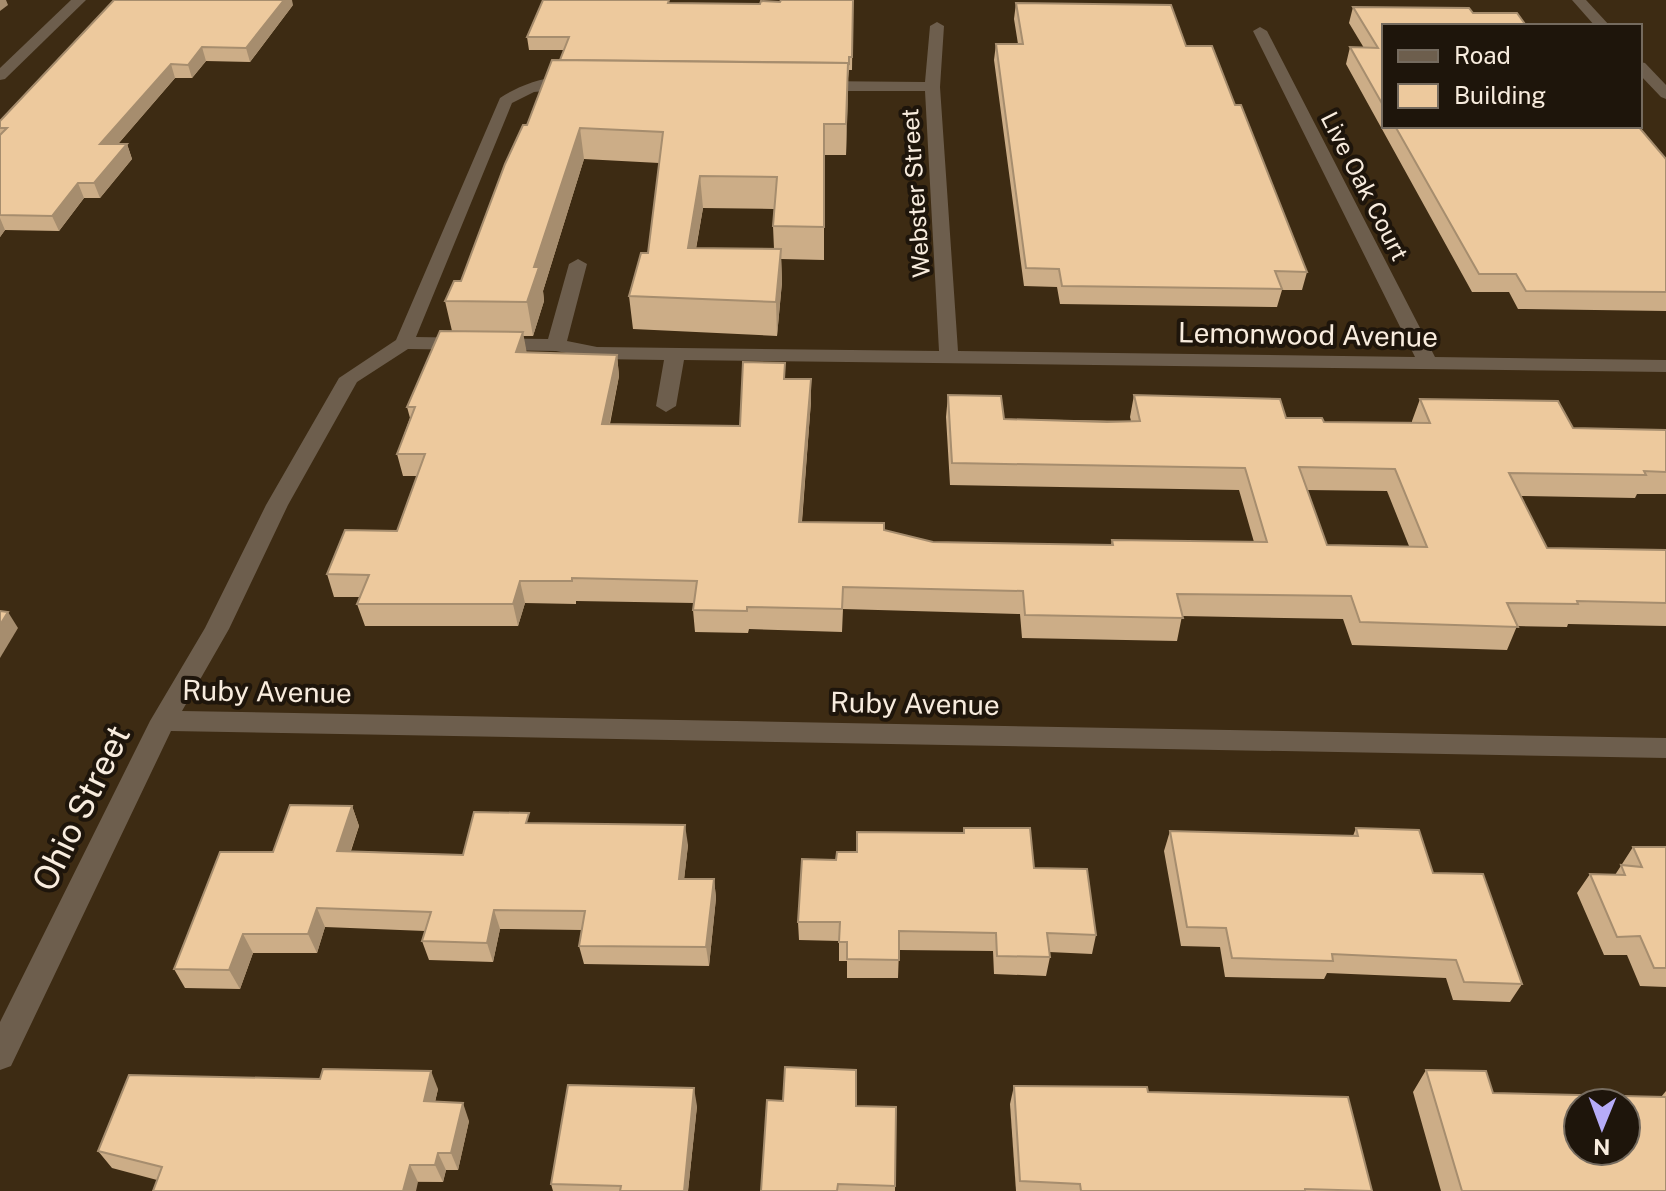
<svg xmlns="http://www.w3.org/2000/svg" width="1666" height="1191" font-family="'Public Sans',sans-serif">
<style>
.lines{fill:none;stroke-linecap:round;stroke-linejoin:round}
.minor{fill:#6d5e4d;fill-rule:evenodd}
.wall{fill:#ccad87;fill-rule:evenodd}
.shaded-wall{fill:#a68d6e}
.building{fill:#edc99d;stroke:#a68d6e;stroke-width:2;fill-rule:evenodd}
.labels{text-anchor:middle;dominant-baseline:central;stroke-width:8;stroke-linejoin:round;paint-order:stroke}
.far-street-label{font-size:24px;fill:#f8ecde;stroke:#1e150b}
.street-label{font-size:28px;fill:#f8ecde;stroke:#1e150b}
.near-street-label{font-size:34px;fill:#f8ecde;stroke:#1e150b}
</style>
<rect width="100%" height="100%" fill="#3d2b13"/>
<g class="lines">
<g class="minor">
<polygon points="71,0 86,0 5,79 0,80 0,68"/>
<polygon points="1572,0 1586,0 1610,26 1595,26"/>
<path d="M 937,22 L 944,26 L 940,87 L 958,351 L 1415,357 L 1253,31 L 1260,27 L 1267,31 L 1435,357 L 1666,360 L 1666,372 L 684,360 L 676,406 L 666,412 L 656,406 L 664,360 L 597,359 L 556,351 L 408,349 L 357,382 L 288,505 L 229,629 L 182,711 L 1666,738 L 1666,758 L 171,731 L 11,1066 L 0,1070 L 0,1022 L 150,721 L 205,628 L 266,505 L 339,378 L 396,340 L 500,98 C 519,85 561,68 581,84 L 574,88 L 534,92 L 512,103 L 416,337 L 548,339 L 569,264 L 578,259 L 587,264 L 567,341 L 597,347 L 939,351 L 925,91 L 814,91 L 806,86 L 814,81 L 925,82 L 930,26 Z"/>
<polygon points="1640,62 1645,63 1666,85 1666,99 1661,97 1640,75"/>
</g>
</g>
<g class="wall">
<path d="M 669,0 L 669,3 L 760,4 L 853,0 L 852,70 L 849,70 L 848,78 L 846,155 L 824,155 L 824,260 L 781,259 L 782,282 L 777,336 L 633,329 L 629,296 L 648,253 L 659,163 L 584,159 L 543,291 L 544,301 L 533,336 L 523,336 L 526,352 L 617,355 L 619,376 L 610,424 L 740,426 L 785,363 L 785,379 L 811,401 L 802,522 L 884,530 L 933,542 L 1111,545 L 1112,540 L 1254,542 L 1239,490 L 950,485 L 946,417 L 948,395 L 1004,419 L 1131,421 L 1130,417 L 1134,395 L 1286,418 L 1324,422 L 1412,422 L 1412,421 L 1420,399 L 1573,428 L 1666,430 L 1666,494 L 1637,494 L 1635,498 L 1521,496 L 1547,548 L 1666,550 L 1666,626 L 1568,624 L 1567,627 L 1517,626 L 1507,650 L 1352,645 L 1343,619 L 1182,616 L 1177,641 L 1022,638 L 1020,614 L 843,609 L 842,632 L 749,629 L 748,633 L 695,632 L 693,610 L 694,603 L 576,601 L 576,604 L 525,603 L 518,626 L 365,626 L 357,604 L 360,597 L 334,597 L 327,574 L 397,531 L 417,476 L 403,476 L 397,454 L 410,418 L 407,407 L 452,331 L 445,301 L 461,281 L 527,125 L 560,60 L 564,50 L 529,50 L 527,37 ZM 703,208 L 774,209 L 773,226 L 774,249 L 696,249 ZM 1307,490 L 1387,491 L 1409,546 L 1327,545 Z"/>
<polygon points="1016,3 1186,46 1235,105 1307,272 1302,290 1282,290 1277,307 1060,304 1057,287 1024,286 994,60 996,44 1018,44 1014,19"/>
<polygon points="293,5 250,62 206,61 192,78 175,78 118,144 127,144 132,159 100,198 84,198 59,231 5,230 0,237 0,121"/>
<polygon points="1353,7 1384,26 1384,126 1638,126 1666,159 1666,311 1518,309 1509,292 1472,292 1346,64 1350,47 1364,48 1349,23"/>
<polygon points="352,806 359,826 351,851 463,855 531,823 688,845 684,879 714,879 716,898 709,966 584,964 579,946 582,930 500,929 493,962 429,960 422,941 425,931 325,927 317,953 253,953 240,989 185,988 174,969 273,852"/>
<polygon points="964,828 1034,868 1096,935 1092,954 1049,952 1050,957 1046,976 994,974 993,951 899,950 898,978 847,978 847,961 839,961 839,941 799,940 798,922 836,860 856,852 963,833"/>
<polygon points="1356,828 1433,873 1522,984 1510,1002 1453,1000 1446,978 1327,973 1324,979 1225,977 1220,947 1181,946 1164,851 1170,831 1353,836"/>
<polygon points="1633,847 1666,847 1666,987 1640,986 1627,955 1604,955 1577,893 1590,874 1615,875"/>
<polygon points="1426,1070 1493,1093 1661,1097 1666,1091 1666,1191 1441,1191 1413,1092"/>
<polygon points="320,1079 438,1089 435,1102 469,1121 458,1170 446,1170 443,1182 157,1180 112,1168 98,1151"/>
<polygon points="1014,1086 1148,1092 1372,1191 1016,1191 1010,1104"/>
<polygon points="697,1106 688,1191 553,1191 551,1184"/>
<polygon points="856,1106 896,1107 895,1191 761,1191"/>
</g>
<g class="shaded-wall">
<polygon points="0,0 6,0 8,5 0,11"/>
<polygon points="284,0 292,0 293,5 250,62 246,48"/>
<polygon points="202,47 206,61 192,78 188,65"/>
<polygon points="848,63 848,93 846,155 846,124"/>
<polygon points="171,64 175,78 106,158 100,144"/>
<polygon points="580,128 584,159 543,291 544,301 533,336 527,302 534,267"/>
<polygon points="127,144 132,159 100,198 94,183"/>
<polygon points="700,176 703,208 690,282 688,248"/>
<polygon points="78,183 84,198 59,231 52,216"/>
<polygon points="0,218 5,230 0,237"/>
<polygon points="781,249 782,282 777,336 776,302"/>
<polygon points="523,332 527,354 516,352"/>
<polygon points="617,355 619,376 605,446 602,424"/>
<polygon points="811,379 811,401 800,544 799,522"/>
<polygon points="520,581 525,603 518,626 513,604"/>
<polygon points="8,612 18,628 0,658 0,625"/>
<polygon points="352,806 359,826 344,870 337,851"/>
<polygon points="685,825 688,845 682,898 679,879"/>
<polygon points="714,879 716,898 709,966 706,947"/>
<polygon points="317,908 325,927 317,953 308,934"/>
<polygon points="494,910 500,929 493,962 487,943"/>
<polygon points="243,934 253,953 240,989 229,970"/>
<polygon points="431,1071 438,1089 431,1119 424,1101"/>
<polygon points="694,1088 697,1106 688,1191 684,1191"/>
<polygon points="463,1103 469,1121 458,1170 451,1153"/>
<polygon points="438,1153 446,1170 443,1182 435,1165"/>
<polygon points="410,1165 418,1182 416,1191 403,1191"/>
</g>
<g class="building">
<polygon points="114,0 284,0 246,48 202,47 188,65 171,64 100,144 127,144 94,183 78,183 52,216 0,215 0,135 7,128 0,128 0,121"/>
<polygon points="543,0 669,0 668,3 760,4 761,1 780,2 781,0 853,0 852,57 849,57 849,65 848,63 560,60 569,37 527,37"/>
<polygon points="1016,3 1171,5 1186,46 1212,46 1235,105 1241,105 1307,272 1275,271 1282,289 1062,286 1059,269 1026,268 996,44 1023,44"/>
<polygon points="1353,7 1469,8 1473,13 1517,13 1525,24 1552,24 1554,26 1384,26 1384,107 1350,47 1378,48"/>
<polygon points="552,60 848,63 846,124 824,124 824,227 773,226 777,177 700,176 688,248 781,249 776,302 629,296 641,253 648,253 663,132 580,128 534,267 539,267 527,302 445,301 454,281 461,281 505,164 523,125 527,125"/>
<polygon points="1395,126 1638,126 1666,159 1666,292 1526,291 1516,274 1479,274"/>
<path d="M 440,331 L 523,332 L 516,352 L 617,355 L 602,424 L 740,426 L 743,362 L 785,363 L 784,379 L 811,379 L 799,522 L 884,523 L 884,530 L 933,542 L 1113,545 L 1112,540 L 1267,542 L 1245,468 L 952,463 L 948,395 L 1001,396 L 1004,419 L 1107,422 L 1140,421 L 1134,395 L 1280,399 L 1286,418 L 1322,418 L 1324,422 L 1430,423 L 1420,399 L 1558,401 L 1573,428 L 1666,430 L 1666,472 L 1644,471 L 1646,475 L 1509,473 L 1547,548 L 1666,550 L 1666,603 L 1577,601 L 1578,604 L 1507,603 L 1518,627 L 1360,622 L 1351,596 L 1177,594 L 1183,618 L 1025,615 L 1023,591 L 843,587 L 842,609 L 747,607 L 747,611 L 693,610 L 697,581 L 572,578 L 572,581 L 520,581 L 513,604 L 357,604 L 369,575 L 327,574 L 345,530 L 397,531 L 425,454 L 397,454 L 415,407 L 407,407 ZM 1299,467 L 1395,469 L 1427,547 L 1327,545 Z"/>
<polygon points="0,611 8,612 0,625"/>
<polygon points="290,805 352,806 337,851 463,855 474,812 529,813 526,823 685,825 679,879 714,879 706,947 579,946 585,911 494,910 487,943 422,941 431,912 317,908 308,934 243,934 229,970 174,969 220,852 273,852"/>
<polygon points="964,828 1030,828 1034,868 1087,869 1096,935 1047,933 1050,957 997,956 996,933 899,931 899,960 847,959 847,942 839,942 840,922 798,922 802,859 836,860 837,852 857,852 857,832 964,833"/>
<polygon points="1356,828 1419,830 1433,873 1483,874 1522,984 1464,982 1456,960 1332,954 1333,961 1232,958 1226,928 1187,927 1170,831 1358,836"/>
<polygon points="1633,847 1666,847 1666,968 1654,968 1640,936 1617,937 1590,874 1625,875 1621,865 1642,867"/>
<polygon points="785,1067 856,1070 856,1106 896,1107 895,1186 838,1184 837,1191 761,1191 767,1100 783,1101"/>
<polygon points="323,1069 431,1071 424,1101 463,1103 451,1153 438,1153 435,1165 410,1165 403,1191 153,1191 162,1167 98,1151 129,1075 320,1079"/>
<path d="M 1426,1070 L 1486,1071 L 1493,1093 L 1666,1097 L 1666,1191 L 1462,1191 ZM 1578,1103 L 1626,1103 L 1626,1151 L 1578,1151 Z"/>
<polygon points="568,1085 694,1088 684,1191 620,1191 621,1186 551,1184"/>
<polygon points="1014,1086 1147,1087 1148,1092 1348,1097 1372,1191 1305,1189 1305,1191 1081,1191 1080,1184 1020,1181"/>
</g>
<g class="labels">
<g class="far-street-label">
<text transform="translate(1365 186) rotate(63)">Live Oak Court</text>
<text transform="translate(915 193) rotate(-94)">Webster Street</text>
</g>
<g class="street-label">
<text transform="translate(1308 334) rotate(1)">Lemonwood Avenue</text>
<text transform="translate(267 691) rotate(1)">Ruby Avenue</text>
<text transform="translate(915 703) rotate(1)">Ruby Avenue</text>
</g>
<g class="near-street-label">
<text transform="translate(81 808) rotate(-64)">Ohio Street</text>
</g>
</g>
<rect x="1382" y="24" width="260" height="104" fill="#1e150b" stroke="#756b5f" stroke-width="2"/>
<rect x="1398" y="50" width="40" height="12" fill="#6d5e4d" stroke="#756b5f" stroke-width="2"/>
<text x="1454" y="64" font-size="24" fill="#f8ecde">Road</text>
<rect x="1398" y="84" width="40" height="24" fill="#edc99d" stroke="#756b5f" stroke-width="2"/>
<text x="1454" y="104" font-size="24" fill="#f8ecde">Building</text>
<g transform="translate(1602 1127) rotate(181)"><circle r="38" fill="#1e150b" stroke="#756b5f" stroke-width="2"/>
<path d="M0-6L14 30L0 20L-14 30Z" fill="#b6acf8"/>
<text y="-12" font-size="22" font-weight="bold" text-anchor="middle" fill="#f8ecde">N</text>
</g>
</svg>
